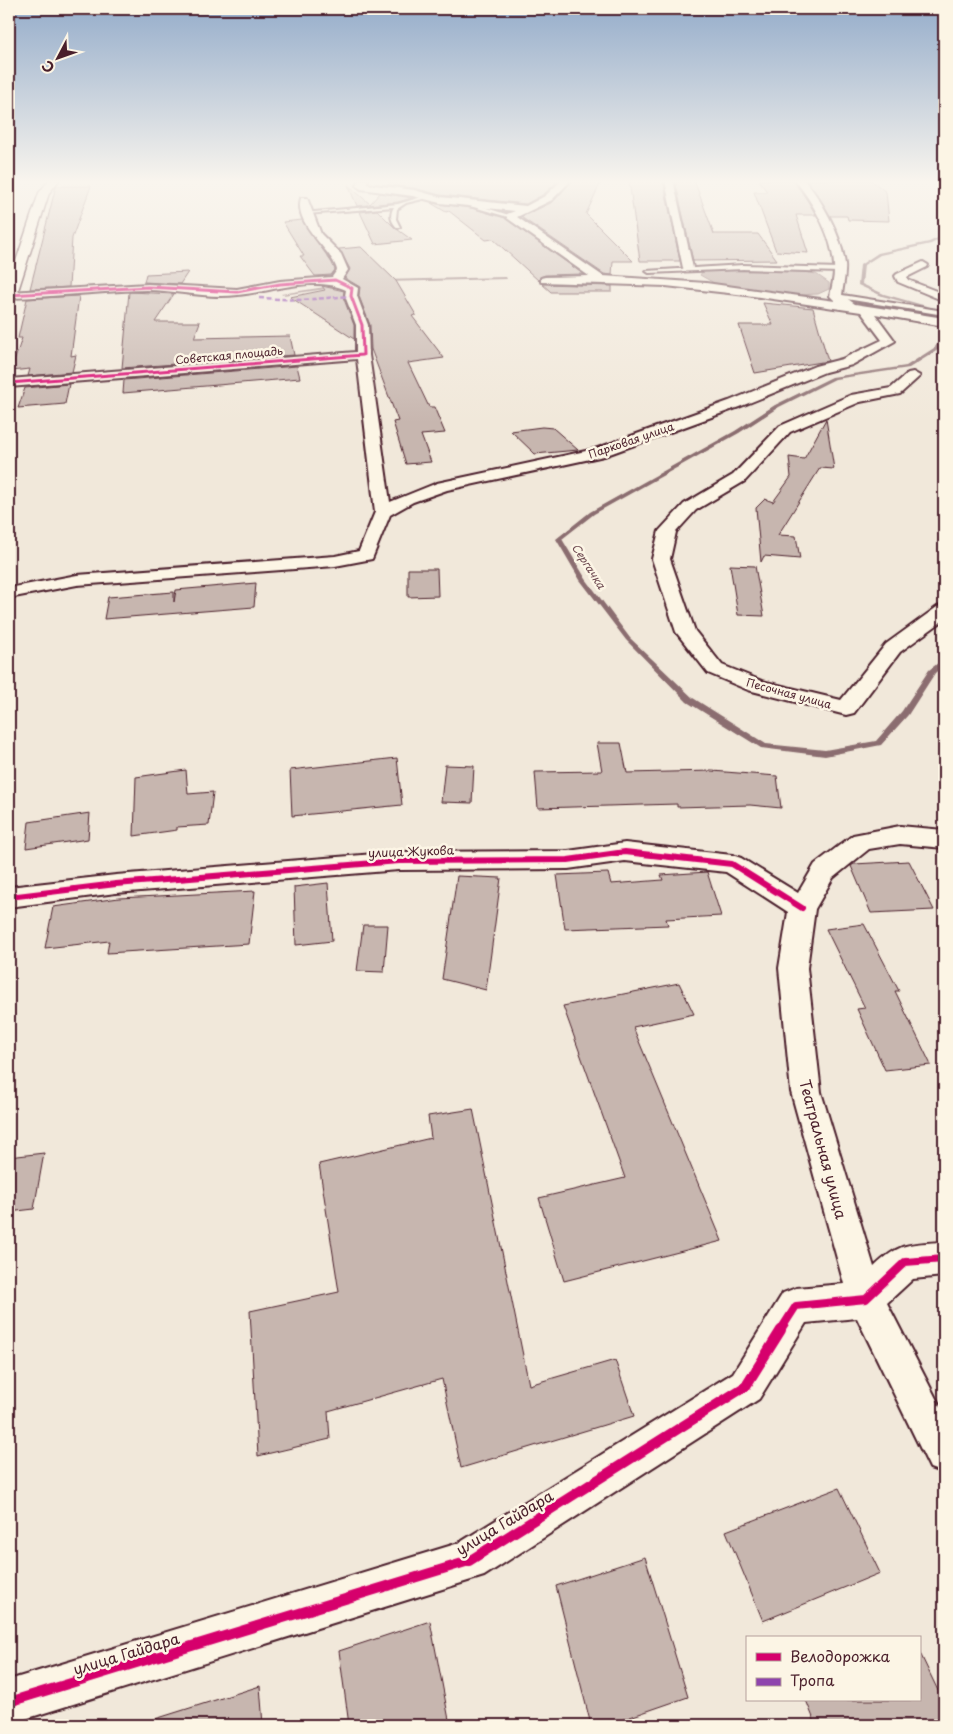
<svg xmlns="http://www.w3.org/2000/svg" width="953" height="1734" font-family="'Playpen Sans',sans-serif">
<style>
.water{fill:#b6a19c;stroke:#8b6d6f}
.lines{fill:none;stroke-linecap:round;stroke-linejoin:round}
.stream{fill:#8b6d6f;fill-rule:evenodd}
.building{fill:#c7b6af;stroke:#4a1f2b}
.lane-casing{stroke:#4a1f2b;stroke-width:4}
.street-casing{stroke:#4a1f2b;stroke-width:4}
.secondary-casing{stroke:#4a1f2b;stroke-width:3}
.lane{fill:#fcf5e5;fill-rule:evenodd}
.street{fill:#fcf5e5;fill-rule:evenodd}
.secondary{fill:#fcf5e5;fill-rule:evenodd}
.quiet{stroke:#8e44ad;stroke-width:2.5;stroke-dasharray:5 2.5;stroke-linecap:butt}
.cycleway-far3-casing{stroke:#fcf5e5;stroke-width:4.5}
.cycleway-far2-casing{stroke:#fcf5e5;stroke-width:9}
.cycleway-far1-casing{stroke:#fcf5e5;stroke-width:11}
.cycleway-casing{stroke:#fcf5e5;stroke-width:13}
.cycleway-far3{stroke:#d6006c;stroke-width:3}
.cycleway-far2{stroke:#d6006c;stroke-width:6}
.cycleway-far1{stroke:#d6006c;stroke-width:8}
.cycleway{stroke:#d6006c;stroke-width:10}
.labels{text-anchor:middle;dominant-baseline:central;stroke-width:5;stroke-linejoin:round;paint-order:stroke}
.far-street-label{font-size:11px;fill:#4a1f2b;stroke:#fcf5e5}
.far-water-label{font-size:11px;font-style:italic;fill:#704c53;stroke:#fcf5e5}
.street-label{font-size:12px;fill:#4a1f2b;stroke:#fcf5e5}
.near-street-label{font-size:15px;fill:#4a1f2b;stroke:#fcf5e5}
</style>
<rect width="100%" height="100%" fill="#f1e8da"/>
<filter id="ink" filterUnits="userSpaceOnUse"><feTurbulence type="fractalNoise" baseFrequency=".02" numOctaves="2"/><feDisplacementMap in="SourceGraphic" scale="10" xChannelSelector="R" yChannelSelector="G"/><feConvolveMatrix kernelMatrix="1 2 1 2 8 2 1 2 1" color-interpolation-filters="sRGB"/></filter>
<g filter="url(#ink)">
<polygon class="water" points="713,270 803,272 816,274 829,283 829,289 818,294 798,295 714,283 700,275 703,271"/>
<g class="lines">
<g class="stream">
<polygon points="944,235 944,237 931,244 880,255 864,265 862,284 884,294 944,311 944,313 882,296 858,285 860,265 878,253 929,242"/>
<polygon points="506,277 507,279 384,282 382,281 384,280"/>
<polygon points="338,285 339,287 283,295 281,294"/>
<polygon points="942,338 944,338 944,342 938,350 909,368 835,379 779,407 739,433 594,514 562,539 586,579 630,638 693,698 766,744 825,750 876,741 902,711 929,670 942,660 944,659 944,665 935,673 908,715 881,745 825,756 761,748 687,702 626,640 580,580 556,539 590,512 735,431 775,405 832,377 906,366 934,348"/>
</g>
</g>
<g class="building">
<polygon points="392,180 559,180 544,194 526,204 440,195 414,188 388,185"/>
<polygon points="573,180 602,180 586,214 633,261 613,261 612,275 604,274 521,217 553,202"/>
<polygon points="629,180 663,180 680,261 640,261"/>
<polygon points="675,180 694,180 714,234 758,234 777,260 693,261"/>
<polygon points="759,180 793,180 807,200 816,215 796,215 808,253 776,251 754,192 767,192"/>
<polygon points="807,180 871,180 886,192 889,221 848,220 847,216 830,216"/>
<polygon points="348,185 370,204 380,193 412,198 398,202 357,206"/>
<polygon points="56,186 91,186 72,238 69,287 30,289"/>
<polygon points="431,203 471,208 505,218 583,274 545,275 540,277 539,281 493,239 486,240 449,211 446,212"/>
<polygon points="377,210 394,227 412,240 375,244 360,212"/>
<polygon points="302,220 332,263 335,270 331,275 315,276 300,256 304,256 283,222"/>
<polygon points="361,247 396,281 416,315 412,316 444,358 408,363 429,407 434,407 445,433 421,435 431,462 406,464 393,422 398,421 371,349 370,325 359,296 360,287 345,278 350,269 339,249"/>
<polygon points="188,272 180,284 144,282 146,274"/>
<polygon points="542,284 612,286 612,292 551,292"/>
<polygon points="322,286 344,291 343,297 354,325 354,339 290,297 325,290"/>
<polygon points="129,292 174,294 155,322 200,322 194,338 290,336 294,355 122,368"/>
<polygon points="79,296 71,356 76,355 72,372 28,376 30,369 11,371 22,338 18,338 27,299"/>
<polygon points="763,303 813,308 828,361 755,373 739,325 773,325"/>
<polygon points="297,366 300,378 123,393 124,380"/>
<polygon points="69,384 65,404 18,408 25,388"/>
<polygon points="826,419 834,469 820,468 778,535 796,536 800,559 764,556 761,562 756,508 765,499 773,502 791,477 789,457 804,459"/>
<polygon points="542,427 553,428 578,450 535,454 511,431"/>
<polygon points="730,565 755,566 764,616 738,615"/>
<polygon points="408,569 437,569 438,596 408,597"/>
<polygon points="256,583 254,607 104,619 108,597 174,592 174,602 176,590"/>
<polygon points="597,743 621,743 627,773 712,771 777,776 781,808 750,805 677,807 677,804 538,808 535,772 602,771"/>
<polygon points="397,758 402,805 292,816 290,770"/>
<polygon points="445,765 474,766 472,803 441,802"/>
<polygon points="186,770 188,794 213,792 209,825 177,827 177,830 134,836 136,777"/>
<polygon points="90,813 88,839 26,848 29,822"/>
<polygon points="909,861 934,910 871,913 851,866 854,864"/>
<polygon points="707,872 721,916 666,919 668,925 565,929 557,875 608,873 611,884 663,880 661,875"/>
<polygon points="457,876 501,878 486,990 442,979"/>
<polygon points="328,883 332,941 296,945 294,887"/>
<polygon points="255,891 249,944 107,953 109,941 45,948 53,907 119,898"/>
<polygon points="864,924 899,991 895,991 931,1065 885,1070 857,1009 865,1008 826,929"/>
<polygon points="363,925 388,925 384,972 357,971"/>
<polygon points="679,983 694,1014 633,1027 722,1241 564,1281 539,1198 625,1178 563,1006"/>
<polygon points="473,1109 529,1385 615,1360 634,1416 461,1468 442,1379 328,1411 330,1439 258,1456 250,1311 339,1292 319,1164 431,1138 428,1116"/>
<polygon points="44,1153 34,1209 9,1212 9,1157"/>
<polygon points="839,1488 880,1573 763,1621 726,1531"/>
<polygon points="645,1557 688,1697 607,1725 591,1725 556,1586"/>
<polygon points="430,1621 450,1725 349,1725 339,1651"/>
<polygon points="919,1651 944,1703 944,1725 816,1725 806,1700 919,1700"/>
<polygon points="260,1686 263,1725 153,1725 152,1720"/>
</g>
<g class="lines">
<defs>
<g id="lane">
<path d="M 425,196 L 427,198 L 406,203 L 397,209 L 396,219 L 400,227 L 398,228 C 391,223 389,214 394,207 L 306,214 L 304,213 L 398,204 Z"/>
<polygon points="460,201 464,201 512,216 508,217 460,203"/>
<polygon points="743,265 839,268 842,270 839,272 743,269 649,273 646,271"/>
<polygon points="836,294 944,311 944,315 834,297"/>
</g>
<g id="street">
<path d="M 359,180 L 368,180 L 366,184 L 414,190 L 440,197 L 526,206 L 545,196 L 562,180 L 571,180 L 552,200 L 517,217 L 603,276 L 706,283 L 835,301 L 830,296 C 832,286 835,275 834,265 C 832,235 813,203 795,180 L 804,180 C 823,201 841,235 845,264 C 846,274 843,285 842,295 L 855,304 L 944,318 L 944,326 L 875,314 L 895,341 L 852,365 L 825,372 L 739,407 L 604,456 L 447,490 L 413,502 L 390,515 L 372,559 L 335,566 L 77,585 L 9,598 L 9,588 L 77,575 L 335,556 L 359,551 L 375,512 L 357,359 L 9,387 L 9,379 L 356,352 L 356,325 L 345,296 L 346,290 C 315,275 270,292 238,295 C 207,299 177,290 146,290 C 100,291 55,297 9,298 L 9,292 L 148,284 L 237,289 L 280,281 L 332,277 L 337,270 C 332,249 293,225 301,198 L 307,198 L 321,234 L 341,254 L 348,270 L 342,279 L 358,288 L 357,296 L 368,325 L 369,355 L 390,502 L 437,483 L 595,449 L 729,401 L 815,366 L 842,359 L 882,340 L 861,312 L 746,295 L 666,286 L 541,282 L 541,278 L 545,277 L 589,276 L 507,218 L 507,214 L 515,211 L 440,203 L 413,196 L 361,189 L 357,186 Z"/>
<polygon points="665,180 673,180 693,268 692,270 684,270 683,268"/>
<polygon points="923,262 928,265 927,267 907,277 908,280 944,294 944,301 898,282 895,276 897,274"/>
<polygon points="913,372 920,376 900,394 860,402 790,432 745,481 696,510 676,532 670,559 695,631 722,665 762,681 841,700 886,644 937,607 944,605 944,620 900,652 854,713 846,715 748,690 708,673 676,632 652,559 659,531 684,504 733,475 780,426 851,395 891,388 908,373"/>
<path d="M 900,826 L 944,830 L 944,848 L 900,844 L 869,849 L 833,878 L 815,909 L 807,968 L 821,1092 L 874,1267 C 901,1242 908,1244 944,1242 L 944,1276 L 913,1279 L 887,1303 L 944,1414 L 944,1473 L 930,1468 L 857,1318 L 806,1323 L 759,1399 L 484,1576 L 9,1724 L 9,1680 L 459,1543 L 733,1373 L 783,1293 L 796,1288 L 844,1284 L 791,1092 L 779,968 L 788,912 L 726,872 L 625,861 L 568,869 L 399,870 L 116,893 L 9,907 L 9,887 L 116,875 L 399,852 L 568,851 L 625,843 L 732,855 L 741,858 L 798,893 L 815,864 L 853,835 Z"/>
</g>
<polygon id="secondary" points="49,180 59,180 49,193 15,300 9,304 9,282 39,193"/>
</defs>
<use href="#lane" class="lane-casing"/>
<use href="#street" class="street-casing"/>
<use href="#secondary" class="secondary-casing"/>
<use href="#lane" class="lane"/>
<use href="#street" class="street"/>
<use href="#secondary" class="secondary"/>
<polyline class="quiet" points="259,298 302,300 351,296"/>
<defs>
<polyline id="cycleway-far3" points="9,295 148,287 237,292 280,284 335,280 352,288 351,296 362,325 363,355 9,383"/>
<polyline id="cycleway-far2" points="9,897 116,884 399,861 568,860 625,852 732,864 802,908"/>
<polyline id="cycleway-far1" points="780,1331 796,1306 866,1299 905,1262 944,1259"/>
<polyline id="cycleway" points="9,1702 469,1561 746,1386 781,1330"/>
</defs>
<use href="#cycleway-far3" class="cycleway-far3-casing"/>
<use href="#cycleway-far2" class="cycleway-far2-casing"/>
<use href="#cycleway-far1" class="cycleway-far1-casing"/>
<use href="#cycleway" class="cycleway-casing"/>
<use href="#cycleway-far3" class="cycleway-far3"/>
<use href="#cycleway-far2" class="cycleway-far2"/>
<use href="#cycleway-far1" class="cycleway-far1"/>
<use href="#cycleway" class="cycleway"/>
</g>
</g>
<linearGradient id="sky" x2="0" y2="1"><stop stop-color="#94acca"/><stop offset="0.43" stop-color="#f9f5ee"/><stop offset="1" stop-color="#f9f5ee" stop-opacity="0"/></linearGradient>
<rect width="953" height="423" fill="url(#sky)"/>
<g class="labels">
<g class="far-street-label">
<text transform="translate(229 355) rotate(-5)">Советская площадь</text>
<text transform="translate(631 440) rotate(-19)">Парковая улица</text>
<text transform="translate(789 693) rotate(15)">Песочная улица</text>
</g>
<g class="far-water-label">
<text transform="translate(589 566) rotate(57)">Сергачка</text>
</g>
<g class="street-label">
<text transform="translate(411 851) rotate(-2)">улица Жукова</text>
</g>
<g class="near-street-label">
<text transform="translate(824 1149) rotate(75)">Театральная улица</text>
<text transform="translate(504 1522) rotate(-31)">улица Гайдара</text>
<text transform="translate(126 1653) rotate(-17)">улица Гайдара</text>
</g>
</g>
<rect width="953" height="1734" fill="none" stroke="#fcf5e5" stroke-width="30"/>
<rect x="15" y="15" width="923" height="1704" fill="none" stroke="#4a1f2b" stroke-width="2" filter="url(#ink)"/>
<rect x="746" y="1636" width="175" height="65" fill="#fcf5e5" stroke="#b59f9b"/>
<rect x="756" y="1653" width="25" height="8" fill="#d6006c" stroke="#b59f9b"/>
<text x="790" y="1662" font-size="15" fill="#4a1f2b">Велодорожка</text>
<rect x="756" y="1678" width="25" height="8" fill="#8e44ad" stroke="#b59f9b"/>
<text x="790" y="1686" font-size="15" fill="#4a1f2b">Тропа</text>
<g transform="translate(58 58) rotate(229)" stroke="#fcf5e5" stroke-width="4" paint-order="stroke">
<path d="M0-4L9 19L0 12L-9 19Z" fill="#4a1f2b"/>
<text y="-8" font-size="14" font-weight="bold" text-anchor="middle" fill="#4a1f2b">С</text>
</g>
</svg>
